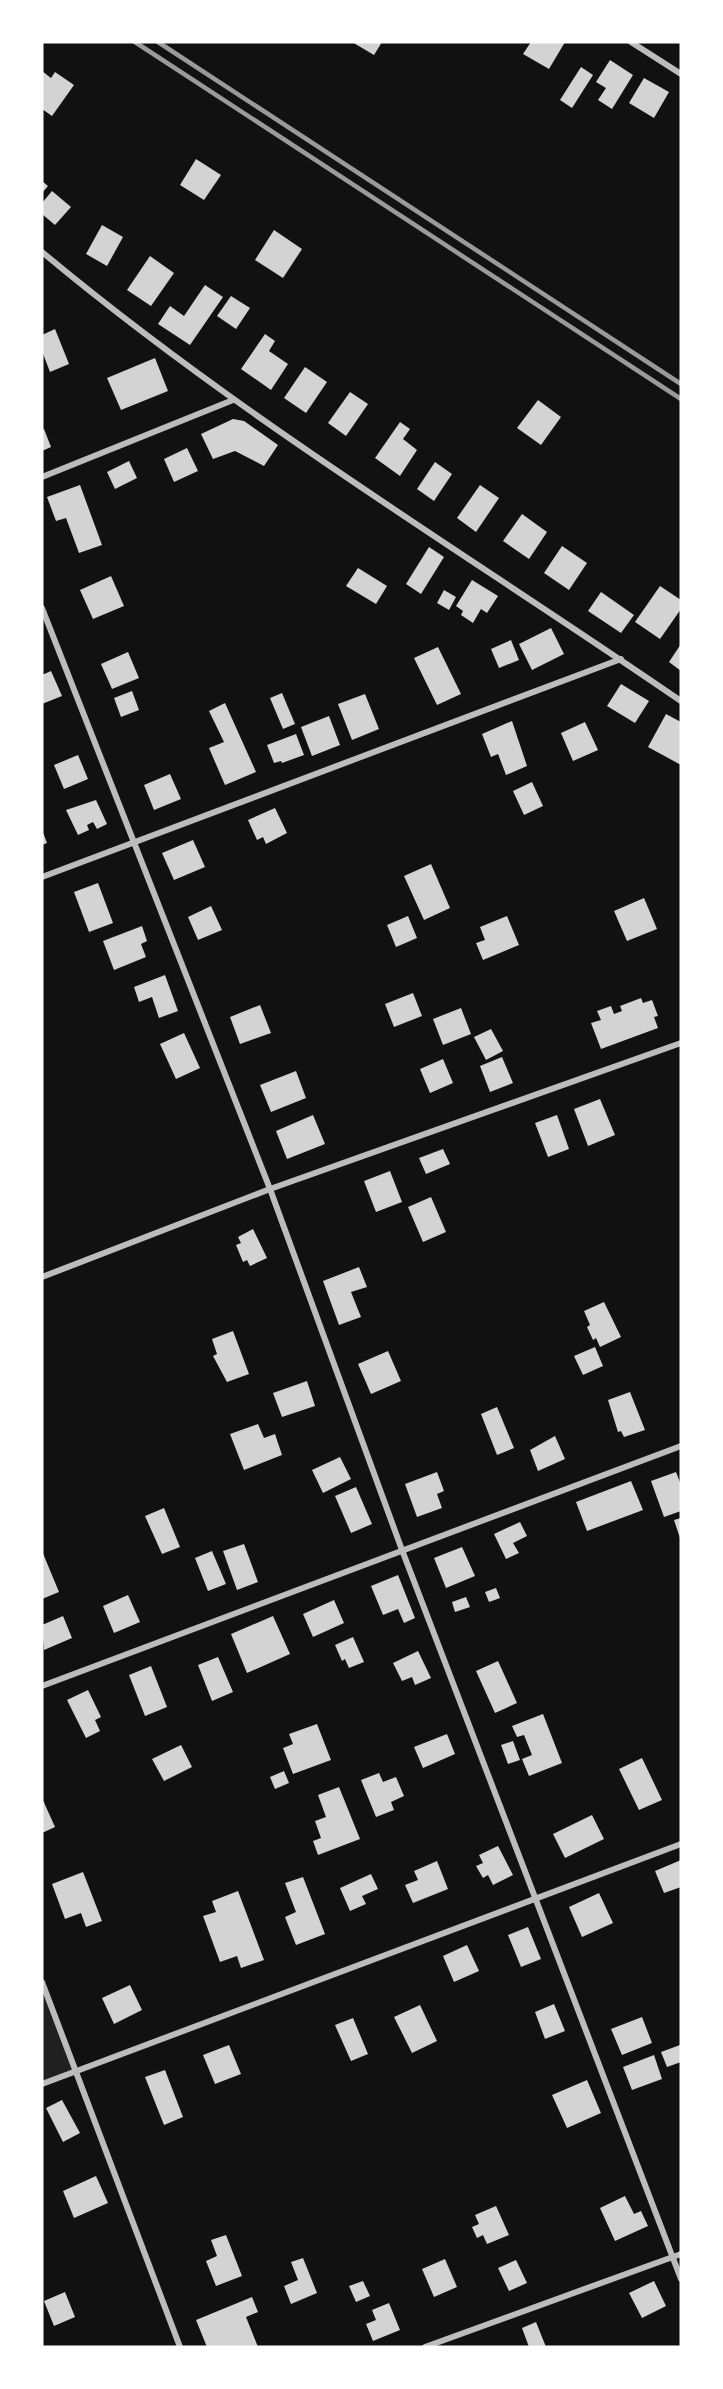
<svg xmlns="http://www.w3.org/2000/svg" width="723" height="2389" font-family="'Alegreya Sans',sans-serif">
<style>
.green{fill:#202020}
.building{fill:#d3d3d3}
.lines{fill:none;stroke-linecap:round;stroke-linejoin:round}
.minor{stroke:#bcbcbc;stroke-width:6}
.rail{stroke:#9a9a9a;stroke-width:4.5}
</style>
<rect width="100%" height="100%" fill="#111"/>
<polygon class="green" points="42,1982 76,2072 42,2084"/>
<g class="building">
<polygon points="352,42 382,42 374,55"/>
<polygon points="531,42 565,42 549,69 523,54"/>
<polygon points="610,60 633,75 612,109 598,100 606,88 596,82"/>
<polygon points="581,67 593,75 572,108 560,100"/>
<polygon points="42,71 51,78 55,72 74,85 52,116 42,109"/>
<polygon points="644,78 669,92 654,118 629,103"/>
<polygon points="196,159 221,175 204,200 180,185"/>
<polygon points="42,181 48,186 42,193"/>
<polygon points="52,191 71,207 55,225 42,214 42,203"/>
<polygon points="102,225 123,237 107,266 86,254"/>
<polygon points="274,230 302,249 283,278 255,260"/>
<polygon points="150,256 174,273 151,306 127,290"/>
<polygon points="205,285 223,297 190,345 158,324 170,306 184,316"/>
<polygon points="231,296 250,308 236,329 217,316"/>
<polygon points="55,329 69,364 50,372 42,351 42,335"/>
<polygon points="265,334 275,341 269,351 288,364 271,390 241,369"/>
<polygon points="155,358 168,391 121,410 107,378"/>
<polygon points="305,367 327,382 306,413 284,398"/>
<polygon points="350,392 368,404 346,436 328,423"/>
<polygon points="538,400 561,417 541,445 517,428"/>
<polygon points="233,419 244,421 278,445 264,466 235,451 213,459 201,434"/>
<polygon points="400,422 410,429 403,439 417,450 400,476 375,458"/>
<polygon points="44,429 51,447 42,451 42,430"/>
<polygon points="187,448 198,471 174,482 164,459"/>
<polygon points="129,461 137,478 115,489 107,472"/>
<polygon points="435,462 452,474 434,501 417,489"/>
<polygon points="80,485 102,545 79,553 66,518 56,521 47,497"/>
<polygon points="480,485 499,498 476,532 457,518"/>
<polygon points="522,514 547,532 529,559 503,541"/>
<polygon points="562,546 587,563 569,590 544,573"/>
<polygon points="429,547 444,557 421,594 406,584"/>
<polygon points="358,568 387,586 376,604 346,586"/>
<polygon points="111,576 124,606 93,619 80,590"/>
<polygon points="472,580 498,596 487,613 481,609 473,623 461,615 463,611 456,606"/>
<polygon points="660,586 681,600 681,609 660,639 635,622"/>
<polygon points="444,590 456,597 449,610 437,603"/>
<polygon points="601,592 634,615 621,633 588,611"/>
<polygon points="551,628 564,654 532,670 519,644"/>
<polygon points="511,640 519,660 499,668 491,649"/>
<polygon points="681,644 681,671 669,662"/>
<polygon points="438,647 461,694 437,705 414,658"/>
<polygon points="128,652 139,678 112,689 101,664"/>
<polygon points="51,671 62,696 42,704 42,675"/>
<polygon points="621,684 649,701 635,723 607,706"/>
<polygon points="132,691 139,710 121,717 114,698"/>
<polygon points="282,693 295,724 283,729 270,698"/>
<polygon points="365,694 379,729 352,740 338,704"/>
<polygon points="225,703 256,772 225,785 209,748 224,742 209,711"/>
<polygon points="666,714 681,722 681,765 648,747"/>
<polygon points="329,716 340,745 312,756 301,727"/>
<polygon points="512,721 527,766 506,775 498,754 491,757 482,734"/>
<polygon points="585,722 598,750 573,761 561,733"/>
<polygon points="296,734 304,755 282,763 281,761 274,763 267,745"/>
<polygon points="78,755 88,779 64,789 54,765"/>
<polygon points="170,774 181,799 154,810 144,785"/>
<polygon points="532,782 543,806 524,815 513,791"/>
<polygon points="96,800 107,824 97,829 93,822 87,825 89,830 78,835 66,810"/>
<polygon points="275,808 287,833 266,844 263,837 257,840 248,820"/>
<polygon points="42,830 47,843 42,845"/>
<polygon points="193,840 205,867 174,880 162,853"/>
<polygon points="431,864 450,908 424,920 404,876"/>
<polygon points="98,883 113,923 89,932 74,892"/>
<polygon points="644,898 657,929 627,941 614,911"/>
<polygon points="211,906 222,930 198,940 188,917"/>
<polygon points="408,916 417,938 396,947 387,925"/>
<polygon points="507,916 519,945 483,960 476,943 485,940 480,927"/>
<polygon points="142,926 147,941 141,944 146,957 114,970 103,941"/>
<polygon points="165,975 178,1011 159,1018 152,997 139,1002 134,987"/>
<polygon points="413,993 422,1016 394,1027 385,1004"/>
<polygon points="641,998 643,1003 652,1000 658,1016 654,1017 658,1028 601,1049 591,1023 601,1020 597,1011 611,1006 614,1014 622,1011 620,1006"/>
<polygon points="260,1005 271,1033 240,1044 230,1017"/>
<polygon points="461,1008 471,1034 443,1045 433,1019"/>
<polygon points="491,1029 503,1051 486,1060 474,1037"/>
<polygon points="184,1033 200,1068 176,1079 160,1044"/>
<polygon points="502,1057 513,1083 490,1092 480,1066"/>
<polygon points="443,1059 453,1083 430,1093 420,1069"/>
<polygon points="296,1071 306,1098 271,1112 260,1085"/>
<polygon points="600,1099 615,1135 588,1146 574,1109"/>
<polygon points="313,1115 325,1144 287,1159 276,1131"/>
<polygon points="557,1115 569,1149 548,1157 535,1123"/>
<polygon points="443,1149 450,1164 426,1174 419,1158"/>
<polygon points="390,1171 402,1202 376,1212 364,1181"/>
<polygon points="431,1197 446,1232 423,1242 408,1207"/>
<polygon points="253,1229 267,1258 250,1266 247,1260 243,1262 236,1245 241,1243 238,1237"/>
<polygon points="359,1267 367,1287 351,1292 361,1317 339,1325 323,1281"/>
<polygon points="604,1302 621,1337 600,1347 596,1338 593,1340 587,1327 590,1325 584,1311"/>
<polygon points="233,1331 249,1374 227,1382 213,1356 217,1354 212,1339"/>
<polygon points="595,1347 603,1366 583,1375 574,1356"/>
<polygon points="388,1351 401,1381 371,1394 358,1364"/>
<polygon points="307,1381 315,1406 282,1417 273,1393"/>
<polygon points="630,1392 645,1430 624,1437 621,1431 618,1432 608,1400"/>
<polygon points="497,1407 514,1448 497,1455 481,1414"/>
<polygon points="258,1424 264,1438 275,1434 282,1455 244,1470 230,1434"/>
<polygon points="555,1436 565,1459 538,1471 530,1450"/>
<polygon points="340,1457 351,1479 323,1493 312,1470"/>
<polygon points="437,1472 444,1491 437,1494 442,1508 417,1517 405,1484"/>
<polygon points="676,1472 681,1485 681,1511 664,1517 651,1481"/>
<polygon points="631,1481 643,1510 587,1531 576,1502"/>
<polygon points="356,1487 372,1524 351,1533 335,1496"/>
<polygon points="164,1508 180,1547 162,1554 145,1516"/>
<polygon points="681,1518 681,1541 674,1520"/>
<polygon points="520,1522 527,1536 513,1543 519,1553 506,1559 494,1534"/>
<polygon points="244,1544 258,1582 237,1590 223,1551"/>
<polygon points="462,1547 475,1576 446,1588 434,1558"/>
<polygon points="42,1551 59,1592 42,1599"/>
<polygon points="212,1551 226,1584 208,1591 195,1558"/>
<polygon points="398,1575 415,1618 404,1623 398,1609 383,1615 371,1586"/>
<polygon points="496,1588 500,1598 489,1602 485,1592"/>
<polygon points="128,1595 140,1622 114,1633 103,1606"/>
<polygon points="466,1597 470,1607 455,1612 452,1602"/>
<polygon points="334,1600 344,1623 313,1637 303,1614"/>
<polygon points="63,1616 72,1638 44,1650 42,1625"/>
<polygon points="273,1616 290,1654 247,1673 231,1634"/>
<polygon points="353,1637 364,1662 349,1668 345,1659 342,1661 335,1645"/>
<polygon points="418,1651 431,1678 415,1685 412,1677 402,1681 393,1663"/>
<polygon points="218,1657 233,1692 212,1701 198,1665"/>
<polygon points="498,1661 517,1703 495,1713 476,1671"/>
<polygon points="151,1666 167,1707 145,1716 129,1675"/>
<polygon points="88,1690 101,1717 95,1720 100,1731 86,1738 67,1700"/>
<polygon points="543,1714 562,1763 529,1776 522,1759 532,1755 524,1735 517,1737 512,1726"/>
<polygon points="317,1724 331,1760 293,1774 283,1748 293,1744 289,1734"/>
<polygon points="447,1734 455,1754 423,1768 414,1747"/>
<polygon points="513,1741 520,1760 508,1764 501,1745"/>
<polygon points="181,1745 192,1767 164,1781 152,1759"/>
<polygon points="642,1758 662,1800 639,1810 619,1769"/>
<polygon points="284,1771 289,1783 275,1789 270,1777"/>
<polygon points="379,1773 383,1782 396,1777 404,1796 391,1802 394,1810 376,1817 361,1780"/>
<polygon points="339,1787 360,1839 318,1855 313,1841 321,1838 315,1821 326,1817 318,1795"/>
<polygon points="42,1798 55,1827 42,1833"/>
<polygon points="592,1815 604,1839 565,1858 553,1834"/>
<polygon points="498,1846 513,1875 493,1885 488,1875 483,1878 476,1866 483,1863 479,1855"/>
<polygon points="681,1860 681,1887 664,1893 655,1871"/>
<polygon points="437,1861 448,1889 413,1903 405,1885 418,1880 414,1871"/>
<polygon points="83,1872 102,1921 86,1927 81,1913 65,1919 52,1884"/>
<polygon points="371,1874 378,1889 362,1896 366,1904 350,1911 340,1888"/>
<polygon points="303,1877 325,1934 296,1945 285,1917 296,1912 285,1883"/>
<polygon points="238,1891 264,1960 241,1968 237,1956 220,1962 203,1916 216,1912 212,1901"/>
<polygon points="599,1893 613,1923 582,1937 569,1907"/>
<polygon points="528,1927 541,1959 521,1967 508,1935"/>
<polygon points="467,1945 479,1971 454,1982 443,1956"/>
<polygon points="130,1985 142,2010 114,2024 102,1998"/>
<polygon points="554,2004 565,2031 545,2039 535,2012"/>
<polygon points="420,2005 437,2041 412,2053 394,2017"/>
<polygon points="642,2017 652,2043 622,2055 611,2029"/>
<polygon points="353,2018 368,2054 351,2061 335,2025"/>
<polygon points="229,2045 241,2074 215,2084 203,2055"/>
<polygon points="680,2045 681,2062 667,2067 661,2052"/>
<polygon points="654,2055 662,2079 632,2090 623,2067"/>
<polygon points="165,2070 183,2117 164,2125 145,2077"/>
<polygon points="587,2080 601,2113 567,2128 552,2095"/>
<polygon points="62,2100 80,2133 63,2142 46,2108"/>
<polygon points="96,2176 108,2203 74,2218 63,2191"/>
<polygon points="625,2196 634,2214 641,2211 648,2226 615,2241 600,2208"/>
<polygon points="496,2206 509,2235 487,2244 483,2235 477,2238 472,2227 479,2224 475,2215"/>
<polygon points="226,2235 242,2276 216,2286 206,2261 217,2256 211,2240"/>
<polygon points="303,2258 317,2293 291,2304 284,2286 298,2280 291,2262"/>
<polygon points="445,2259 457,2287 434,2297 422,2269"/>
<polygon points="516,2260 527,2283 509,2291 498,2268"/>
<polygon points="363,2281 370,2296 356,2302 349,2286"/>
<polygon points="654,2281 666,2306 642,2318 629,2293"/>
<polygon points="65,2292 75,2317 54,2326 44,2301"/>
<polygon points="252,2297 258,2312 246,2317 258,2347 207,2347 196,2320"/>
<polygon points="389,2303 400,2330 373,2341 366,2324 376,2320 372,2310"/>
<polygon points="536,2322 546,2347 529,2347 522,2328"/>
</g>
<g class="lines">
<g class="minor">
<polyline points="631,42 681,74"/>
<path d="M 42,252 C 242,419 467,554 681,701"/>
<polyline points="42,477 233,400"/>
<polyline points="42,608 270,1189 402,1550 681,2279"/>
<polyline points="42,877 621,659"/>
<polyline points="42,1277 270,1189 681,1043"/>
<polyline points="42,1686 681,1446"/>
<polyline points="42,1982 180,2347"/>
<polyline points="42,2084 681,1844"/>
<polyline points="425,2347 681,2254"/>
</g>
<g class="rail">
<polyline points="135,42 681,399"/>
<polyline points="158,42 681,384"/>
</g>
</g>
<rect width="723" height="2389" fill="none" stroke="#ffffff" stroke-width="87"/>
</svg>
